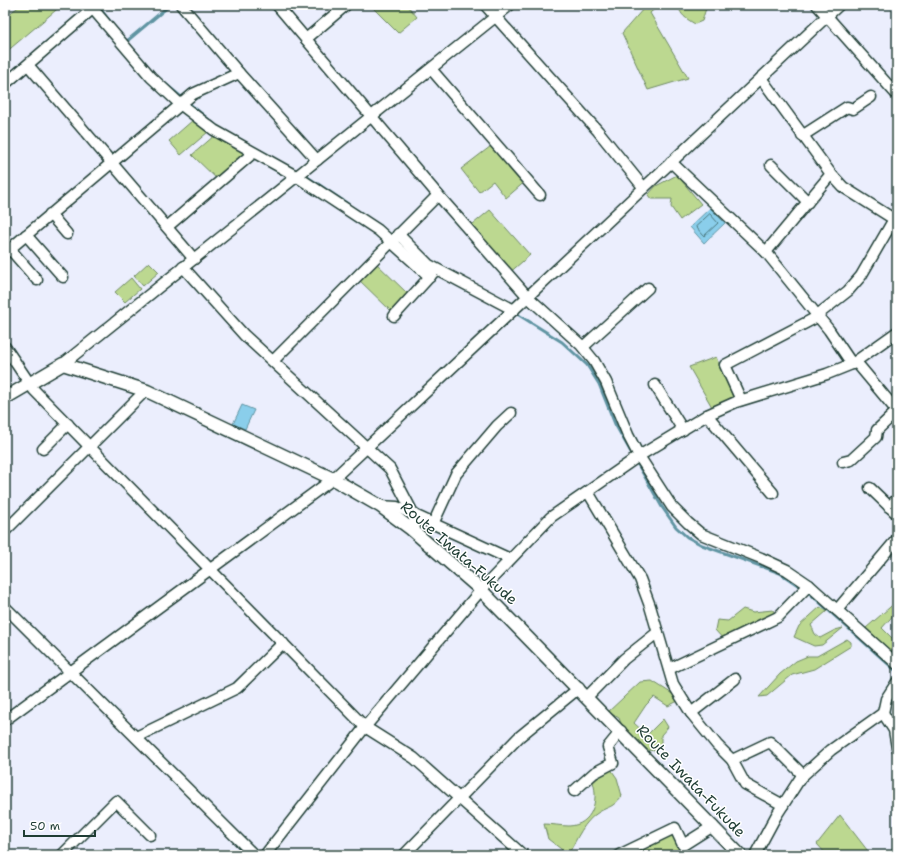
<svg xmlns="http://www.w3.org/2000/svg" width="902" height="860" font-family="'Shantell Sans',sans-serif">
<style>
.green{fill:#bcd890;stroke:#6e8a62}
.water{fill:#8aceeb;stroke:#5f94a2}
.lines{fill:none;stroke-linecap:round;stroke-linejoin:round}
.shore{stroke:#4a777d;stroke-width:1}
.stream{stroke:#5f94a2;stroke-width:3}
.minor-casing{stroke:#1f3d34;stroke-width:13}
.major-casing{stroke:#1f3d34;stroke-width:15}
.minor{stroke:#fff;stroke-width:10}
.major{stroke:#fff;stroke-width:12}
.labels{text-anchor:middle;dominant-baseline:central;stroke-width:3;stroke-linejoin:round;paint-order:stroke}
.street-label{font-size:15px;fill:#1f3d34;stroke:#fff}
</style>
<rect width="100%" height="100%" fill="#ebeefd"/>
<filter id="ink" filterUnits="userSpaceOnUse"><feTurbulence type="fractalNoise" baseFrequency=".025" numOctaves="2"/><feDisplacementMap in="SourceGraphic" scale="8" xChannelSelector="R" yChannelSelector="G"/><feConvolveMatrix kernelMatrix="1 2 1 2 8 2 1 2 1" color-interpolation-filters="sRGB"/></filter>
<g filter="url(#ink)">
<g class="green">
<polygon points="21,5 62,5 5,53 5,17"/>
<polygon points="370,5 407,5 417,17 398,33"/>
<polygon points="641,5 659,5 650,13 688,78 648,90 622,33 644,8"/>
<path d="M 679,5 L 707,5 L 702,21 L 695,24 C 687,19 679,15 679,5 Z"/>
<polygon points="193,120 208,132 181,155 169,141"/>
<polygon points="215,135 253,153 220,182 192,155"/>
<polygon points="495,143 527,180 506,198 493,181 479,192 461,169"/>
<polygon points="677,175 701,204 680,220 671,207 672,199 651,199 648,195 656,186"/>
<polygon points="490,210 530,255 508,274 467,229"/>
<polygon points="373,260 409,295 392,312 356,277"/>
<polygon points="149,262 159,272 143,286 134,276"/>
<polygon points="131,278 140,289 125,302 115,292"/>
<polygon points="716,357 733,397 712,407 689,367"/>
<polygon points="897,601 897,611 882,628 895,641 897,641 897,657 866,628"/>
<polygon points="820,607 827,611 811,625 815,634 820,638 835,630 843,628 822,645 814,646 794,637 799,626"/>
<polygon points="743,609 753,612 773,610 776,616 724,640 715,630 717,620 728,621"/>
<polygon points="847,639 851,642 851,646 814,669 792,675 767,696 759,697 780,674 796,661 808,656 817,656"/>
<polygon points="652,681 674,695 678,701 668,706 654,697 646,705 634,723 647,735 663,719 668,727 661,735 661,743 656,751 648,750 622,726 619,718 608,712 640,682"/>
<path d="M 610,768 L 617,778 L 622,796 C 611,809 611,805 599,812 C 584,821 577,839 569,853 L 570,855 L 565,855 L 561,849 L 548,839 L 544,824 C 552,824 561,826 569,826 C 592,825 599,801 593,782 Z"/>
<polygon points="840,815 871,855 827,855 817,844"/>
<polygon points="673,833 683,851 688,855 632,855 629,849"/>
</g>
<g class="water">
<polygon points="710,208 725,223 704,243 690,227"/>
<polygon points="242,405 254,410 245,429 233,424"/>
</g>
<g class="lines">
<polygon class="shore" points="710,214 718,223 704,236 696,227"/>
<g class="stream">
<polyline points="98,6 112,24"/>
<polyline points="127,41 170,5"/>
<polyline points="163,82 214,124"/>
<polyline points="303,174 348,204"/>
<polyline points="514,312 562,342 587,365 599,384 615,424 662,507 676,527 687,537 702,545 780,573 808,592 897,672"/>
</g>
<defs>
<g id="minor">
<polyline points="181,5 239,73 317,160"/>
<polyline points="277,5 438,195 528,297 581,345 594,361 606,382 628,435 639,456 672,507 688,523 701,534 761,558 787,570 809,585 897,664"/>
<polyline points="485,5 598,131 644,188"/>
<polyline points="817,5 897,95"/>
<polyline points="93,9 151,77 180,104 214,130 296,176 378,230 430,277"/>
<polyline points="306,39 346,5"/>
<polyline points="28,65 194,259"/>
<polyline points="431,69 540,195"/>
<polyline points="761,78 831,174 843,187 897,221"/>
<polyline points="5,84 97,5"/>
<polyline points="802,136 847,107 853,109 871,97"/>
<polyline points="671,162 766,252 829,330 852,364"/>
<polyline points="771,165 808,202"/>
<polyline points="50,214 67,234"/>
<polyline points="167,227 253,153"/>
<polyline points="398,234 429,265 514,310"/>
<polyline points="26,235 63,277"/>
<polyline points="10,249 37,280"/>
<polyline points="766,252 831,174"/>
<polyline points="5,253 193,94 239,73"/>
<polyline points="183,267 244,335 390,469 414,515 415,533"/>
<polyline points="394,316 433,273"/>
<polyline points="816,316 848,291 861,276 894,219"/>
<polyline points="5,347 34,390 365,727 414,758 523,855"/>
<polyline points="583,347 648,288"/>
<polyline points="273,361 438,195"/>
<polyline points="856,362 897,411"/>
<polyline points="63,364 510,5"/>
<polyline points="655,385 683,430"/>
<polyline points="741,400 725,365 817,317"/>
<polyline points="707,415 773,493"/>
<polyline points="43,449 68,424"/>
<polyline points="843,462 851,460 876,437 877,430 897,411"/>
<polyline points="870,488 897,514"/>
<polyline points="588,492 640,579 650,606 673,684 691,713 717,745 732,760 745,784 783,805"/>
<polyline points="380,506 397,507 510,559"/>
<polyline points="889,507 897,499"/>
<polyline points="433,524 456,474 497,426 511,413"/>
<polyline points="5,531 145,391"/>
<polyline points="5,607 254,855"/>
<polyline points="837,610 897,539"/>
<polyline points="669,669 778,617 809,585"/>
<polyline points="587,697 624,659 658,632"/>
<polyline points="691,713 735,679"/>
<polyline points="883,713 894,730 897,748"/>
<polyline points="5,720 333,479 839,5"/>
<polyline points="136,737 237,688 283,643"/>
<polyline points="732,760 770,742 803,775"/>
<polyline points="574,791 594,773 613,763 608,747 621,731"/>
<polyline points="62,855 116,801 150,835"/>
<polyline points="265,855 365,727 481,590 551,517 639,456 707,415 736,402 827,374 852,364 897,332"/>
<polyline points="404,855 519,737 579,688"/>
<polyline points="619,855 675,828 683,845 713,826"/>
<polyline points="755,855 776,816 801,777 831,750 883,713 886,699 897,682"/>
</g>
<polyline id="major" points="5,398 63,364 147,391 333,479 380,506 411,529 481,590 740,855"/>
</defs>
<use href="#minor" class="minor-casing"/>
<use href="#major" class="major-casing"/>
<use href="#minor" class="minor"/>
<use href="#major" class="major"/>
</g>
</g>
<g class="labels">
<g class="street-label">
<text transform="translate(459 553) rotate(41)">Route Iwata-Fukude</text>
<text transform="translate(691 781) rotate(46)">Route Iwata-Fukude</text>
</g>
</g>
<rect width="902" height="860" fill="none" stroke="#fff" stroke-width="20"/>
<rect x="10" y="10" width="882" height="840" fill="none" stroke="#1f3d34" stroke-width="1.5" filter="url(#ink)"/>
<path d="M24 830v6h71v-6" fill="none" stroke="#1f3d34" stroke-width="2"/>
<text x="30" y="830" font-size="12" fill="#1f3d34" stroke="#ffffff" stroke-width="3" paint-order="stroke">50 m</text>
</svg>
